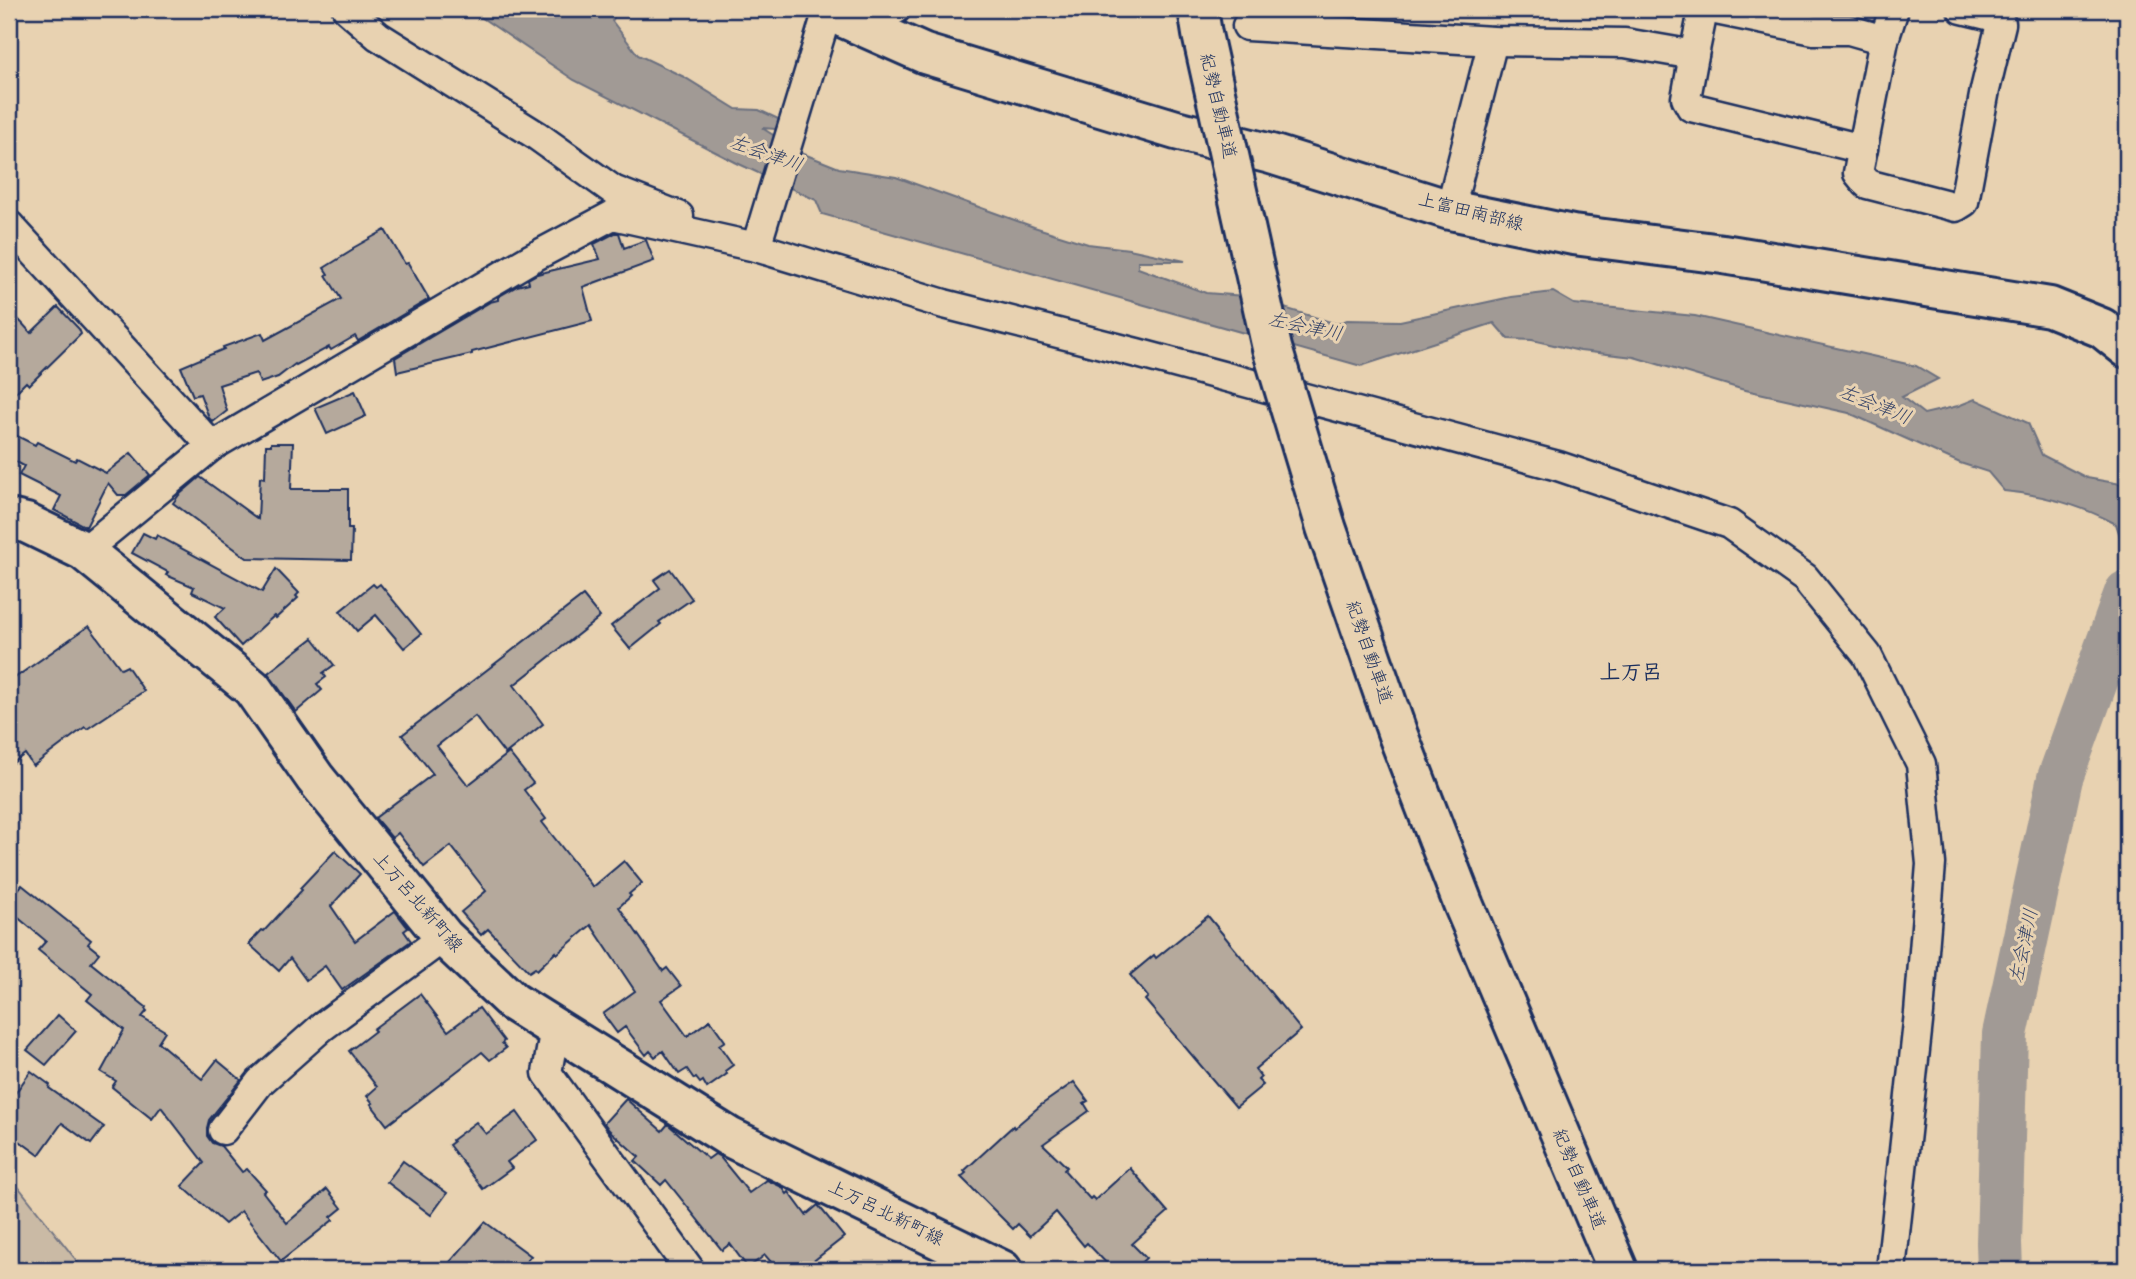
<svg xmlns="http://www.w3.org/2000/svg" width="2136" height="1279" font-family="'Balsamiq Sans','Klee One',sans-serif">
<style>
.green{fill:#cabaa5;stroke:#727482;stroke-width:2}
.water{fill:#a19a95;stroke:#6b6f7f;stroke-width:2}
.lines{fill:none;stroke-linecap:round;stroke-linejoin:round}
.river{stroke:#a19a95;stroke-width:46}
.building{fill:#b5a99c;stroke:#1b2f5e;stroke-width:2}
.minor-casing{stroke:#1b2f5e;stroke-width:33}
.secondary-casing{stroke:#1b2f5e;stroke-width:44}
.primary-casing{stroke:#1b2f5e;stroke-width:44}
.minor{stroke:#e8d2b1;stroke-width:28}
.secondary{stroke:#e8d2b1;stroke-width:38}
.primary{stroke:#e8d2b1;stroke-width:38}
.motorway-bridge-casing{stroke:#1b2f5e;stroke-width:44;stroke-linecap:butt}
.motorway-bridge{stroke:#e8d2b1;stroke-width:38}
.labels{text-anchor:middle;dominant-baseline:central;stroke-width:6;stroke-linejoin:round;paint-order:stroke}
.street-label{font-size:18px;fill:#1b2f5e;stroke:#e8d2b1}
.water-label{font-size:19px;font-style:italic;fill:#364469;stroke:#e8d2b1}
.quarter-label{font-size:21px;font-weight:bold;fill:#1b2f5e;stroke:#e8d2b1}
</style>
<rect width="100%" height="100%" fill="#e8d2b1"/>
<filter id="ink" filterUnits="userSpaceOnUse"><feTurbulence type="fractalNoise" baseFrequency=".0143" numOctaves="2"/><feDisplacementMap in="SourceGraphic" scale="14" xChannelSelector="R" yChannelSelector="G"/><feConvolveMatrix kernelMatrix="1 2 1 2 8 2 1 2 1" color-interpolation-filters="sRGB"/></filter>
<g filter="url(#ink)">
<polygon class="green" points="9,1175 84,1270 9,1270"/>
<path class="water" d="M 473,9 L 614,9 L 616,13 L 612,21 L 638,55 L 684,77 L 736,109 L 759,110 L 804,131 L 762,128 L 804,154 L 839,168 L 896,177 L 1034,227 L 1088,244 L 1129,249 L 1185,261 L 1138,261 L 1138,268 L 1206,293 L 1245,296 L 1337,324 L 1347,320 L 1400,321 L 1511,297 L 1553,292 L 1574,304 L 1695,316 L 1916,366 L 1938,379 L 1902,397 L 1924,414 L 1958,406 L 1975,399 L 2028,423 L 2042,455 L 2087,478 L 2127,485 L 2127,560 L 2123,572 L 2122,542 L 2116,524 C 2083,506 2041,494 2004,491 L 1988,472 L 1960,463 L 1849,413 L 1741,389 L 1634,357 L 1580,351 L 1532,340 L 1508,339 L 1494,323 L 1361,366 L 822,214 L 816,200 L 737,163 L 574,80 L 475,13 Z"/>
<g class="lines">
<polyline class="river" points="2000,1270 1999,1243 2005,1034 2060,778 2127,593"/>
</g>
<g class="building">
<polygon points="385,230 405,264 408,263 429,299 358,341 355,336 331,350 329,347 296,365 295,364 278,377 260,383 256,373 219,385 227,411 213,422 209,418 200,394 193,396 181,367 224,349 223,347 262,333 265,340 341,299 326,275 328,274 324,268 353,250 353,248"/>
<polygon points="615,233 619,233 624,248 646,240 654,261 583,287 592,321 472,352 472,354 397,372 395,358 490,302 498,300 498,297 517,286 529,283 528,279 537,274 600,259 594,244"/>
<polygon points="58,307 79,329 81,334 29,385 26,382 9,399 9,309 31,333"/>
<polygon points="355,391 366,416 327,434 315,408"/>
<polygon points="9,432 35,445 37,442 75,461 77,458 106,473 131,453 150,475 126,495 118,495 108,483 86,527 54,510 61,496 19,475 24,466 9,458"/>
<polygon points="271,443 293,443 291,489 348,489 348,529 352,529 351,560 247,558 173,503 179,495 200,477 258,519 260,477 265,478 266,445 271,445"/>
<polygon points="143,533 155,539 157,535 262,592 276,569 299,593 296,596 298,598 276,618 274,616 241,646 215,617 225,608 192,592 194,587 166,575 168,572 132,553"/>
<polygon points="670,569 692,599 659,622 661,624 630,649 611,626 660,588 654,580"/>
<polygon points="373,584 376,587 380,584 421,634 404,648 376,615 357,631 340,611"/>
<polygon points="583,596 600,617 514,685 543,724 505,754 475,716 437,746 468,785 509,753 533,783 524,790 546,819 542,822 593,887 624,861 642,883 629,894 631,896 619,907 663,971 667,968 681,986 661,1000 687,1036 710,1020 725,1041 719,1045 733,1065 725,1071 727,1074 707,1088 703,1081 700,1083 696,1078 694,1079 687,1069 679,1074 663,1051 655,1057 650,1051 646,1055 625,1027 617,1033 603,1014 635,991 591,925 557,954 556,952 537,970 535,968 529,972 488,929 481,935 461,912 486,891 451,846 424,867 398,833 392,838 375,818 433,774 402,735"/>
<polygon points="89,626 121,669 127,666 144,691 87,729 85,727 33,766 25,754 9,766 9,682"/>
<polygon points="313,638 334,665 323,673 326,677 317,684 322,690 296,712 268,673"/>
<polygon points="335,851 360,874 331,906 355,941 395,911 408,928 404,931 411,941 342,990 325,966 306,980 290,958 279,971 249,944 262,930 264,931 302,890 300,888"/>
<polygon points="22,885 91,940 88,944 99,953 91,963 146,1007 145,1009 147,1011 142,1017 165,1031 158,1042 202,1079 217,1060 241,1080 209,1120 207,1128 207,1136 212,1143 221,1146 242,1172 247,1169 266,1190 263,1192 287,1223 327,1189 342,1208 331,1217 333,1220 281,1261 241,1211 225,1224 182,1186 204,1163 161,1107 152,1119 112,1087 116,1081 101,1072 124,1030 87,1000 92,994 38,950 46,941 9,910 9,900"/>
<polygon points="1208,916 1301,1030 1255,1069 1261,1077 1258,1080 1263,1085 1236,1107 1145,1000 1148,997 1130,975 1154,955 1156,958"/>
<polygon points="420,994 448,1031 479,1008 504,1041 502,1043 506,1048 490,1060 482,1052 387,1125 371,1104 373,1103 367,1096 377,1087 349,1051 375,1031 373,1029"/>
<polygon points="58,1015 76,1031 46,1065 27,1050"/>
<polygon points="31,1071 50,1085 49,1088 104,1127 91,1144 62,1123 39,1155 10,1134 17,1124 9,1119 9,1102"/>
<polygon points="1074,1082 1088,1101 1084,1103 1089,1111 1043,1144 1067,1167 1064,1170 1090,1199 1092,1197 1095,1200 1130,1168 1168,1212 1132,1244 1146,1258 1133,1270 1113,1270 1087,1243 1084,1246 1056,1212 1030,1236 1018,1224 1013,1229 961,1177 966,1173 964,1171 1013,1126 1014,1128 1041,1105"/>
<polygon points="626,1099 662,1131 668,1124 670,1126 708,1159 715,1154 720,1157 749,1193 767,1180 782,1187 787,1194 789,1192 806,1215 818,1205 844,1237 802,1270 778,1270 765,1255 748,1268 730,1244 722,1250 666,1180 661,1185 635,1161 639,1157 609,1130 604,1123"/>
<polygon points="517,1112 537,1140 507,1162 512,1168 483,1189 449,1145 453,1142 452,1140 476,1122 486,1134"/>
<polygon points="403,1161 447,1193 431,1215 387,1182"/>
<polygon points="485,1222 531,1256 519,1270 443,1270"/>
</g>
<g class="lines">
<defs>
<g id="minor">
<polyline points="347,9 378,36 536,135 613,190 679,216"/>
<polyline points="1711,9 1814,30 1849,30 1884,40"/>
<polyline points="1894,9 1884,40 1858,173 1867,184 1956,207 1964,202 1985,90 2001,24 1991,16 1962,9"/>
<polyline points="846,19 896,9"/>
<polyline points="1247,26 1493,41 1625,43 1694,55 1703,11 1708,9"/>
<polyline points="1694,55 1686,98 1691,107 1863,149"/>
<polyline points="1450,210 1493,41"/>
<polyline points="9,225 212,446"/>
<polyline points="756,247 824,23 830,10"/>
<polyline points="84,551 212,446 532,258 613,215 756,247 944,304 1137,353 1558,466 1729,524 1805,578 1867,655 1921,764 1931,864 1919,1013 1891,1270"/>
<polyline points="555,1028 547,1073 690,1270"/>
<polyline points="223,1130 260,1082 322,1027 444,937"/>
</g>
<polyline id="secondary" points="9,519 26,523 84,551 252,688 315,778 444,937 513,1002 729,1137 1002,1270"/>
<polyline id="primary" points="829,9 846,19 925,54 1176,130 1271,154 1450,210 1573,235 1723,254 2050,307 2102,328 2127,348"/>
</defs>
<use href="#minor" class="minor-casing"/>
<use href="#secondary" class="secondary-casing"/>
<use href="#primary" class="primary-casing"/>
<use href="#minor" class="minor"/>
<use href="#secondary" class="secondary"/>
<use href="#primary" class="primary"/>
<defs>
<polyline id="motorway-bridge" points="1198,9 1202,34 1272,348 1326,527 1398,735 1464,906 1618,1270"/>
</defs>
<use href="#motorway-bridge" class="motorway-bridge-casing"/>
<use href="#motorway-bridge" class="motorway-bridge"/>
</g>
</g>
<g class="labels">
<g class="street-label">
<text transform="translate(1218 106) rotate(77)">紀勢自動車道</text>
<text transform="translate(1471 212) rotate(14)">上富田南部線</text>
<text transform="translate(1369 652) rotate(71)">紀勢自動車道</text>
<text transform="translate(418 902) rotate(49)">上万呂北新町線</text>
<text transform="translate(1579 1179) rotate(67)">紀勢自動車道</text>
<text transform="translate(886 1213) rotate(26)">上万呂北新町線</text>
</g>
<g class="water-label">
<text transform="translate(766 154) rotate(19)">左会津川</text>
<text transform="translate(1305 327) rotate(12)">左会津川</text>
<text transform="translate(1875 405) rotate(22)">左会津川</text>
<text transform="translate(2024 946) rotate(-78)">左会津川</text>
</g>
<g class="quarter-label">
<text x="1631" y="672">上万呂</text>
</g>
</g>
<rect width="2136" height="1279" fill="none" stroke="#e8d2b1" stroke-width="35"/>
<rect x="18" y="18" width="2101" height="1244" fill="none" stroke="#1b2f5e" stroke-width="2.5" filter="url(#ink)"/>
</svg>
